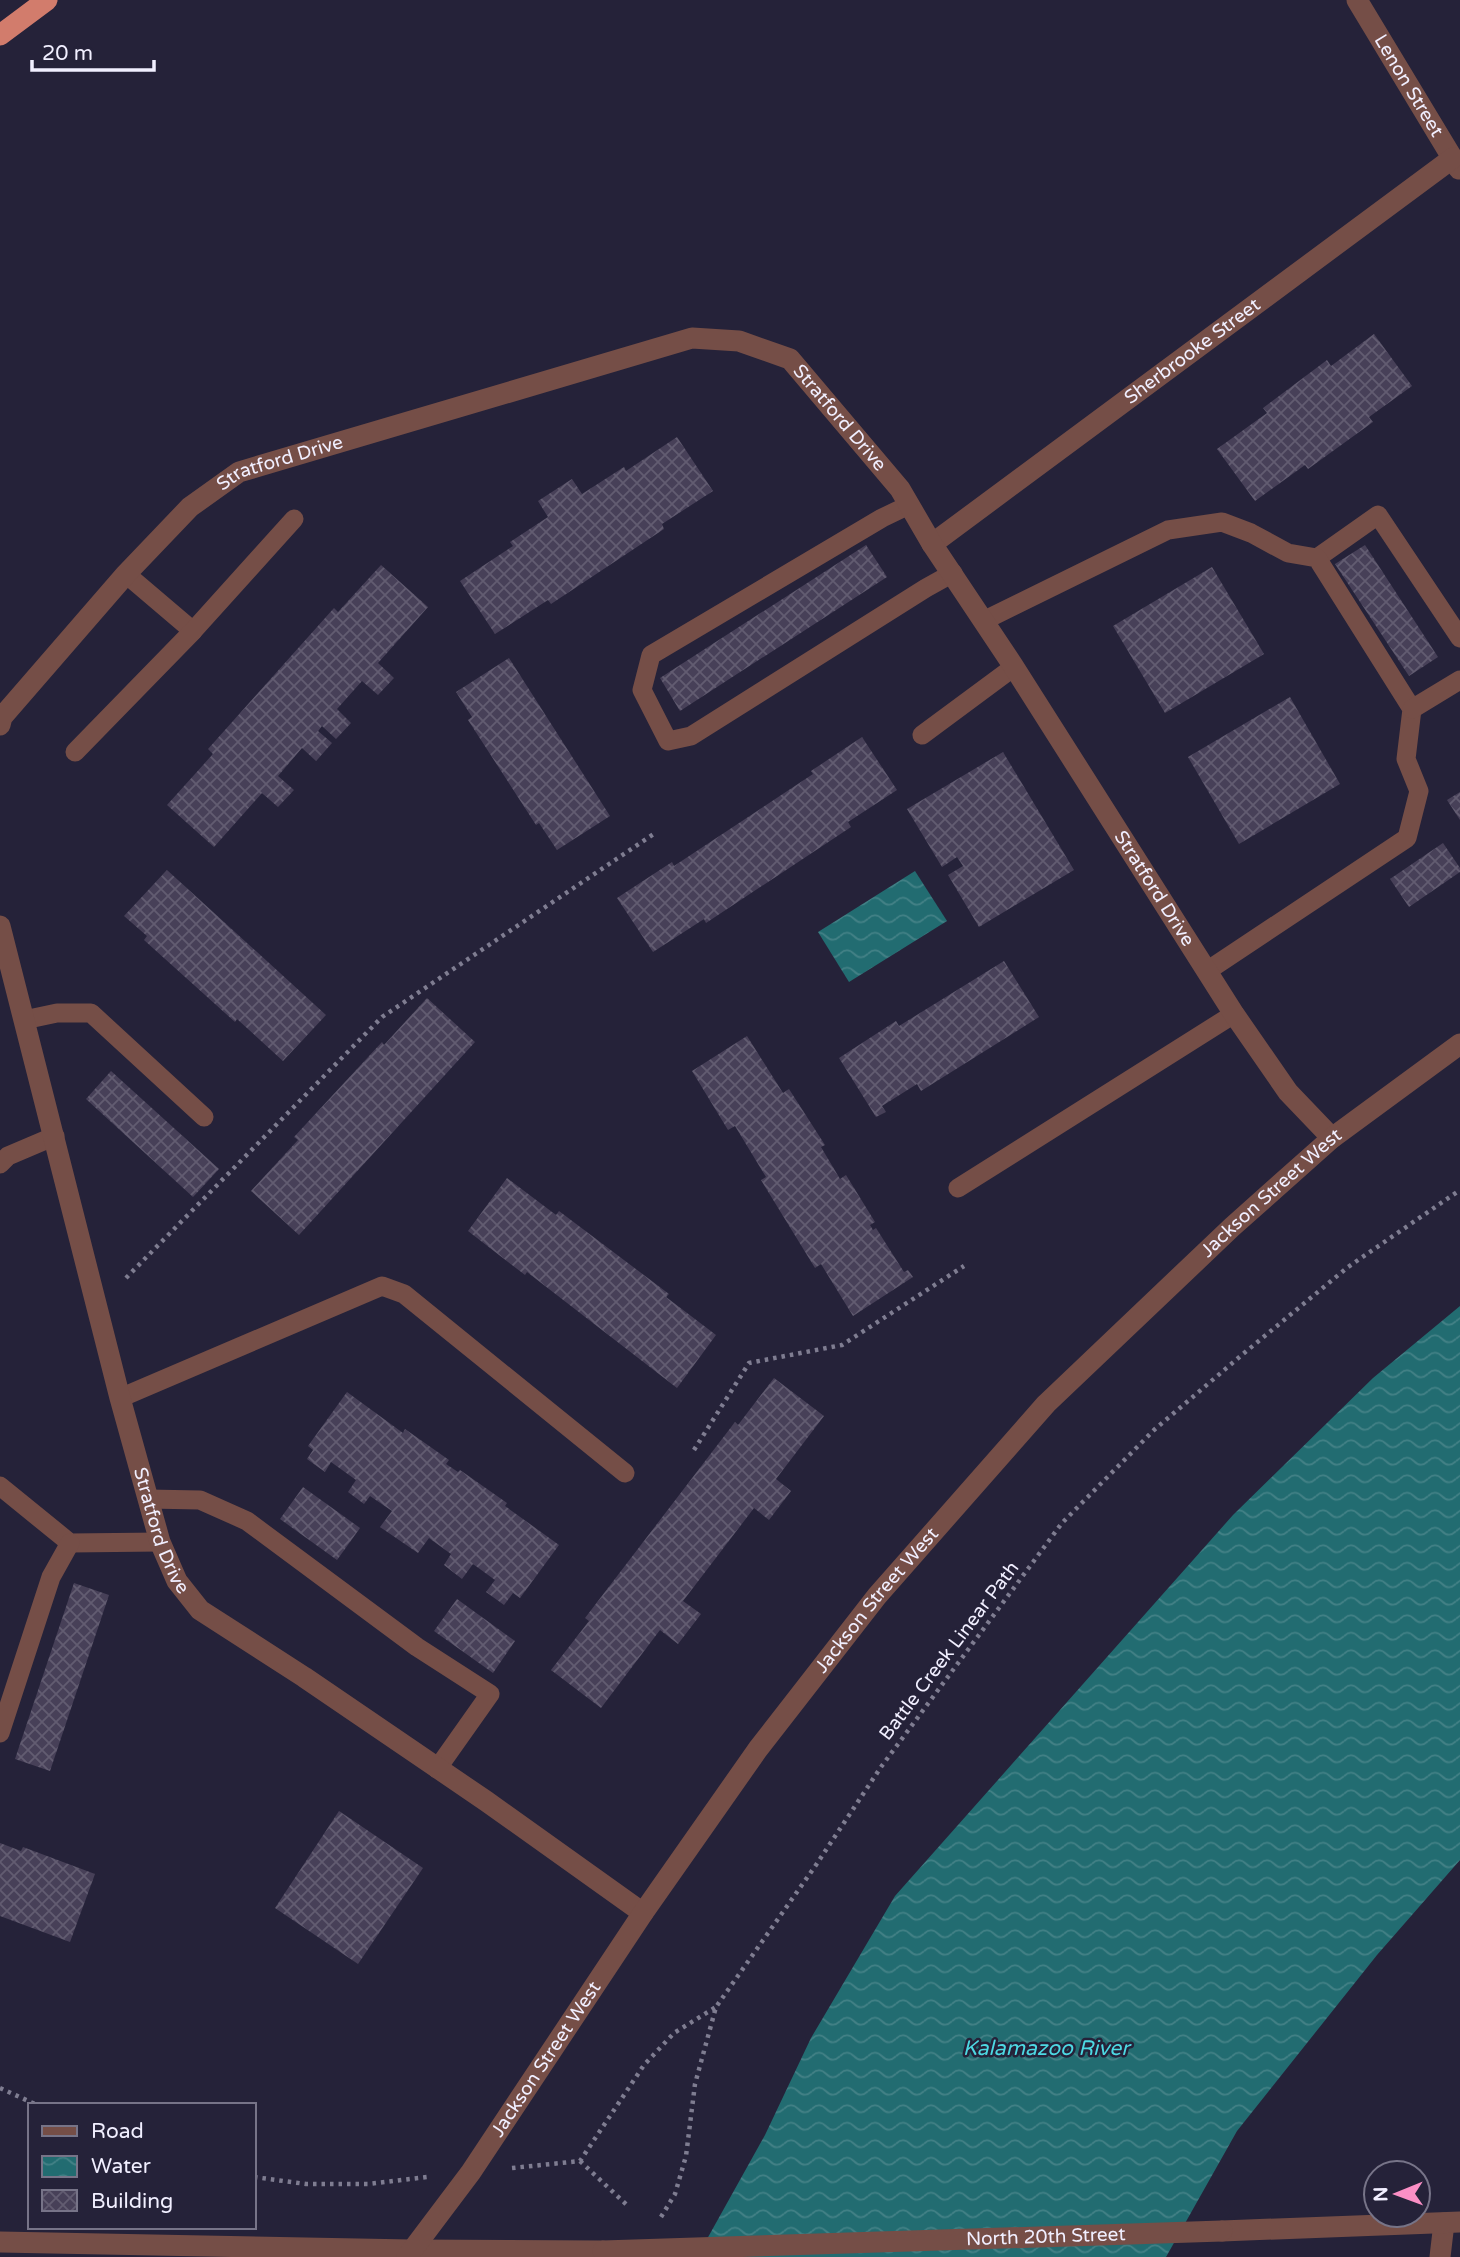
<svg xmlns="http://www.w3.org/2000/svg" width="1460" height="2257" font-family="'Varela Round',sans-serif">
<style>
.water{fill:url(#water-waves)}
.building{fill:url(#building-cross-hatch)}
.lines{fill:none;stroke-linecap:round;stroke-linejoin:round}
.path{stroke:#7f7d91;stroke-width:4.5;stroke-dasharray:3.5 5;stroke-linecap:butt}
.service{stroke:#754e47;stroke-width:19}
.minor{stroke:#754e47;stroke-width:21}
.tertiary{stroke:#754e47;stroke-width:21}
.trunk{stroke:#d27c6c;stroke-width:21}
.tertiary-bridge{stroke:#754e47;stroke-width:21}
.labels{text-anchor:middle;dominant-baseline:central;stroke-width:5;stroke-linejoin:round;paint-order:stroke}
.street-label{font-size:19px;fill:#f1efff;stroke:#252239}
.water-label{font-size:21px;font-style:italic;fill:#4dd9e3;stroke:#252239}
</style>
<defs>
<pattern id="water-waves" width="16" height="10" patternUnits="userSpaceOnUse" patternTransform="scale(1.75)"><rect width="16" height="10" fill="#226c71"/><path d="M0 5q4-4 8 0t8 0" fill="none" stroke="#438186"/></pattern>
<pattern id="building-cross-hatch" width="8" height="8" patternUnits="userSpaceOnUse" patternTransform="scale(1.75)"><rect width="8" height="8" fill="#474058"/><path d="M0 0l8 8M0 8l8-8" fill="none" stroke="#625c71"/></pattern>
</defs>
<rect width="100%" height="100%" fill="#252239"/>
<g class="water">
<polygon points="915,871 947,921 849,982 818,932"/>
<polygon points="1460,1306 1460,1860 1377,1955 1237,2131 1166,2257 697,2257 765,2135 811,2038 895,1896 1233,1515 1373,1378"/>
</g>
<g class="building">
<polygon points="1374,334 1412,386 1369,417 1373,422 1308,469 1305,465 1255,501 1217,449 1267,413 1263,408 1327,360 1331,366"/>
<polygon points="677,437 713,491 662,524 664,529 551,604 548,600 495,634 460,581 513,546 510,542 548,517 538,501 572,479 582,494 624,467 626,471"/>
<polygon points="866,545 887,577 680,711 660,678"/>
<polygon points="1365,545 1438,657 1409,676 1335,564"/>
<polygon points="381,565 428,607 378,663 394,678 378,695 362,681 337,709 351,723 336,739 322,726 318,731 332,743 316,761 302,748 278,776 294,790 278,807 262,793 214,847 167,805 213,754 208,749 334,608 338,612"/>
<polygon points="1212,567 1264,654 1165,713 1113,626"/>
<polygon points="509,658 610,816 557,850 539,823 536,825 468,720 472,717 456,692"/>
<polygon points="1290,697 1340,784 1239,844 1188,757"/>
<polygon points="862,737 897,790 848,822 851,827 706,923 704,919 653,952 617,898 672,862 674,866 813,774 811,771"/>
<polygon points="1003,752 1074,870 979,927 948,875 963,866 957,857 942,867 907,809"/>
<polygon points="1460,792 1460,820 1447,800"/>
<polygon points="1443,843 1460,868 1460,872 1409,907 1390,879"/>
<polygon points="167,870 326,1015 283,1061 237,1019 235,1022 144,940 147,936 124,916"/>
<polygon points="1004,961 1039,1017 921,1091 917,1084 882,1106 886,1112 876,1117 839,1058 896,1021 899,1026"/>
<polygon points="427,998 475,1042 299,1235 251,1191 298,1140 294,1137 382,1042 384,1045"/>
<polygon points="747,1036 783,1093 789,1089 825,1145 821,1147 840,1179 846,1175 875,1222 870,1225 873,1230 876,1228 904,1272 908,1270 913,1277 853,1316 821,1264 815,1268 761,1180 766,1177 735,1126 728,1130 692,1071"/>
<polygon points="111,1071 219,1169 193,1197 86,1099"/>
<polygon points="507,1178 556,1215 559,1211 669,1294 666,1297 716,1335 677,1388 527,1272 525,1275 468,1231"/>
<polygon points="774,1378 824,1416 776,1479 791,1491 769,1520 754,1508 683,1601 701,1614 678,1644 660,1630 601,1708 551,1670 589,1621 585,1618 735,1422 738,1425"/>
<polygon points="347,1392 403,1433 405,1429 449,1460 446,1464 458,1472 460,1470 507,1503 505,1506 559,1545 520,1598 513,1593 504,1605 486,1592 495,1580 473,1564 462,1579 444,1565 451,1554 429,1538 418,1553 380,1527 392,1511 370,1496 364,1504 348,1492 356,1480 331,1462 325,1472 307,1459 313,1450 308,1446"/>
<polygon points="303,1487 360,1528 337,1560 280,1519"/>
<polygon points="74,1583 109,1595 50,1771 15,1759"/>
<polygon points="457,1599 515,1641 493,1673 434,1631"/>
<polygon points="339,1811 423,1868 358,1964 275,1908"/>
<polygon points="0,1843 21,1851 23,1847 95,1874 70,1942 0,1916"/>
</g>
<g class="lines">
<g class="path">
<polyline points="126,1278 382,1017 655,833"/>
<polyline points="694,1450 749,1363 842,1345 964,1266"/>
<polyline points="0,2088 37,2105"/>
<polyline points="580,2161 629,2207"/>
<polyline points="512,2168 580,2161 644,2065 674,2033 716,2007"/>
<polyline points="254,2177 306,2184 368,2184 427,2177"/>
<polyline points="661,2217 675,2194 686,2156 695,2084 716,2007 816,1865 881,1767 1062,1523 1154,1430 1243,1354 1348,1267 1460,1190"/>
</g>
<g class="service">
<polyline points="909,505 882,518 651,655 642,690 668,741 691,736 926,588 953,573"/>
<polyline points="1317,558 1378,515 1460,638"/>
<polyline points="126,574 193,631"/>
<polyline points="983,621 1168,530 1222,522 1251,533 1288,553 1317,558 1412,709 1406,759 1419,791 1407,838 1207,971"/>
<polyline points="1412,709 1460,680"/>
<polyline points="922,735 1014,667"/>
<polyline points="75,752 193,631 294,519"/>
<polyline points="24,1020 57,1013 91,1013 204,1117"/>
<polyline points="0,1164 8,1156 55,1136"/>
<polyline points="958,1188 1234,1014"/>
<polyline points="120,1398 382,1286 404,1294 625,1473"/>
<polyline points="0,1486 70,1543 160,1542"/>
<polyline points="148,1499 200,1500 247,1521 417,1647 490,1694 437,1769"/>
<polyline points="0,1733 51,1577 70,1543"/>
</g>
<g class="minor">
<path id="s1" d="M 1357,0 L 1459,169"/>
<path id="s2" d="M 932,544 L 1453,158"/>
<path id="s3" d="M 0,725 L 2,717 L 126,574 L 190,507 L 239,472 L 692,338 L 739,341 L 790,359 L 900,489 L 932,544 L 1014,667 L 1234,1014 L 1288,1092 L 1332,1138"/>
<path id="s4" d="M 0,926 L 120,1398 L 160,1542 L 177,1581 L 200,1610 L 304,1677 L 486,1801 L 643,1913"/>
<polyline points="1440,2257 1444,2223"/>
</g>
<g class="tertiary">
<polyline points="1222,2231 1460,2222"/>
<polyline points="0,2242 411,2250 603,2251"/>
<path id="s5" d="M 407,2257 L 471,2172 L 643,1913 L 758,1749 L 877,1596 L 1046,1404 L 1232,1227 L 1332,1138 L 1460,1044"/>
</g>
<polyline class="trunk" points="0,35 47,0"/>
<path class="tertiary-bridge" id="s6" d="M 603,2251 L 1222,2231"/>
</g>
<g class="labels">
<g class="street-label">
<text stroke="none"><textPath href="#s1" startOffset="100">Lenon Street</textPath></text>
<text stroke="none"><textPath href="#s2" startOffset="324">Sherbrooke Street</textPath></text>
<text stroke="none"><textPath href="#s3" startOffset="1001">Stratford Drive</textPath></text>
<text stroke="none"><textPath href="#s3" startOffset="392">Stratford Drive</textPath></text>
<text stroke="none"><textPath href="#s3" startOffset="1568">Stratford Drive</textPath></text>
<text stroke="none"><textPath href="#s5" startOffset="1376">Jackson Street West</textPath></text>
<text stroke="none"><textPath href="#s4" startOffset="626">Stratford Drive</textPath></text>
<text stroke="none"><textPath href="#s5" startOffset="808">Jackson Street West</textPath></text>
<text transform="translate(949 1651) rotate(-53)">Battle Creek Linear Path</text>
<text stroke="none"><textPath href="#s5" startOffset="242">Jackson Street West</textPath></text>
<text stroke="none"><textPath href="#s6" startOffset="443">North 20th Street</textPath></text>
</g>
<g class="water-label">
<text x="1046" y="2048">Kalamazoo River</text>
</g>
</g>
<rect x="28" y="2103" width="228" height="126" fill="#252239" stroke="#777488" stroke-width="2"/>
<rect x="42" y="2126" width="35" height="10" fill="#754e47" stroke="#777488" stroke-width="2"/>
<text x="91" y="2138" font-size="21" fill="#f1efff">Road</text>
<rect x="42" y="2156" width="35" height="21" fill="url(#water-waves)" stroke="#777488" stroke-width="2"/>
<text x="91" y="2173" font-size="21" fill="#f1efff">Water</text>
<rect x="42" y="2190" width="35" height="21" fill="url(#building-cross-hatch)" stroke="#777488" stroke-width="2"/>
<text x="91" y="2208" font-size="21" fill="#f1efff">Building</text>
<g transform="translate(1397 2194) rotate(269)"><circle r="33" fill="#252239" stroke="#777488" stroke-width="2"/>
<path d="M0-5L12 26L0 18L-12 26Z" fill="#fb8fc5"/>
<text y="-10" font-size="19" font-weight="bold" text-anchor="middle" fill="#f1efff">N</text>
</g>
<path d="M32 60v10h122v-10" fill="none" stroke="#f1efff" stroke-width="3.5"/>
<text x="42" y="60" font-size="21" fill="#f1efff" stroke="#252239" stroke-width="5" paint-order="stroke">20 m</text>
</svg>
